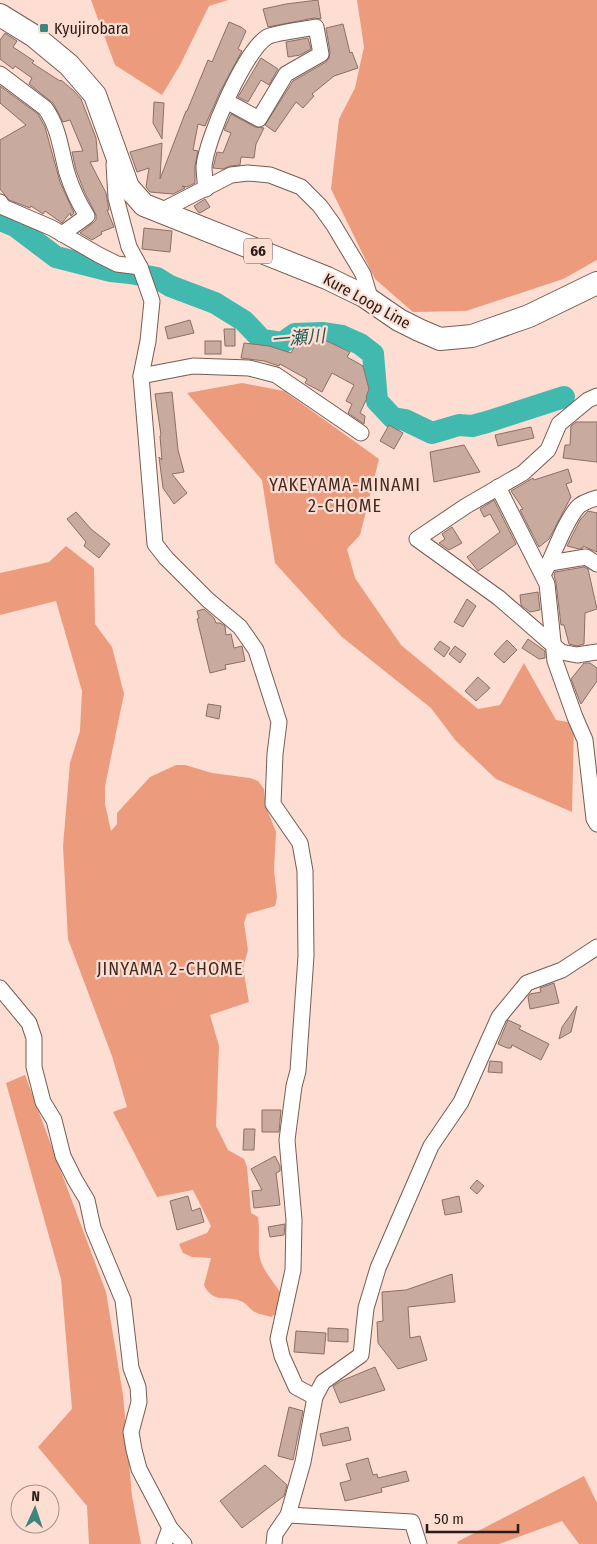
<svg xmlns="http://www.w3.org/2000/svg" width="597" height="1544" font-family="'Fira Sans Condensed','Noto Sans JP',sans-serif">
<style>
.forest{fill:#ec9b7d}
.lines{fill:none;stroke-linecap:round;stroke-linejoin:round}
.river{stroke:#41b9ae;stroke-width:22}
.building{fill:#c9aa9f;stroke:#8c6f65}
.minor-casing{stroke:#775c52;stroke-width:17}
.primary-casing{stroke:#775c52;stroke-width:24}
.minor{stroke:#fff;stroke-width:15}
.primary{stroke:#fff;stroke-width:22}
.poi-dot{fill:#3f857e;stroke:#feddd2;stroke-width:2}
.labels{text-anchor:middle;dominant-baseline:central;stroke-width:4.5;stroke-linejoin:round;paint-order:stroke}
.shield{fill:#feddd2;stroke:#68564f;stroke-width:1}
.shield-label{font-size:15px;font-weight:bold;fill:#271c17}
.poi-label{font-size:16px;fill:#271c17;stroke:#feddd2;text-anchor:start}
.street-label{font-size:16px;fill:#271c17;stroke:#feddd2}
.water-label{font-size:18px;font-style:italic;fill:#285a55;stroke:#feddd2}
.neighbourhood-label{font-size:18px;letter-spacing:1px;fill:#412920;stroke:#feddd2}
</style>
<rect width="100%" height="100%" fill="#feddd2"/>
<g class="forest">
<polygon points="91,0 228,0 209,6 180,65 162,95 115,65"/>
<polygon points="357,0 597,0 597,260 563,279 466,311 413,312 375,279 331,189 339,119 355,88 364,47"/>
<polygon points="242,383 284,391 379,459 360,535 347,549 355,578 401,645 478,709 500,705 524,663 556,720 574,723 572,812 496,779 456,741 431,708 342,637 275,563 262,480 187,393"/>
<path d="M 66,546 L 94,568 L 95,624 L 112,647 L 124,694 L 105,786 L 105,804 L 111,831 L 117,824 L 117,813 L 150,777 L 176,765 L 185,765 L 212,773 L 250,778 L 258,781 L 264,789 L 266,807 L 276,832 L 274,870 L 277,897 L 275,906 L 247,914 L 244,923 L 248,950 L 243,968 L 249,1002 L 210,1015 L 219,1046 L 216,1126 L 228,1150 L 244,1159 L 247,1167 L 251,1213 L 258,1217 C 260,1229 258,1241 259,1253 C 260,1268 274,1282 282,1295 L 279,1312 L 271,1317 C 265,1315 256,1314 252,1310 C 248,1307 247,1304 243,1302 C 226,1294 214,1305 204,1285 L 211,1258 L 192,1257 L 183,1253 L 179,1244 L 207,1233 L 211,1226 L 193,1190 L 157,1197 L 113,1112 L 127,1107 L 112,1056 L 68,939 L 63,846 L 70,763 L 80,731 L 82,691 L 56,601 L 0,615 L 0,573 L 49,562 Z"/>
<polygon points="25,1075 106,1292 123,1395 132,1496 141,1544 89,1544 87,1506 38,1447 72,1409 61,1279 6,1083"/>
<polygon points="584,1476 597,1503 597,1544 579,1544 562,1521 499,1544 458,1544 457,1542"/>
</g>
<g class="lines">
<polyline class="river" points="0,220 15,226 56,257 111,271 130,273 157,278 170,286 215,303 244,321 262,340 282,343 295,334 322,333 342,336 360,344 373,354 377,401 393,418 405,420 432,433 459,425 472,426 487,422 564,397"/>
</g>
<g class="building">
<polygon points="318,0 321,19 314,18 268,27 263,9 286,4"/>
<polygon points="229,22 241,27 246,31 238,49 242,51 220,92 205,126 198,124 193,150 198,151 195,166 195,183 187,187 182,186 185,188 173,194 150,192 146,187 149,168 137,172 130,152 162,143 160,179 186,111 187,111 208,60 212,62"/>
<polygon points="343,24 350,53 352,52 358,68 334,76 312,94 314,96 303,108 296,102 275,132 265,125 293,81 326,62 329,58 330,52 326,28"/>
<polygon points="5,33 17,41 13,47 34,61 32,63 60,81 61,80 74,91 81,99 96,138 98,161 90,162 106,193 109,210 107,210 114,227 101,232 102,234 92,240 80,233 93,223 96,220 96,215 84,191 76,170 72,152 83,151 70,120 63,122 53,103 29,84 32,78 15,66 13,69 0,59 0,40"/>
<polygon points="308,38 311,49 300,55 288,57 286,42"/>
<polygon points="261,58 278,69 269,85 261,80 248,102 238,97"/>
<polygon points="0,86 38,114 45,127 60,182 74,213 71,216 70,213 62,223 45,211 43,214 31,206 30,208 9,200 0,189 0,140 26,125 0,103"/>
<polygon points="154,102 164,103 162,139 153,123"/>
<polygon points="231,114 255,127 264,128 256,144 254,158 241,157 240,165 230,166 223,169 213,168 217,152 223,153 231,133 224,130"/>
<polygon points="205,199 210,207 200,213 198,212 194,206"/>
<polygon points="144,228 172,231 170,252 142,249"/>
<polygon points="190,320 194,333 168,339 165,327"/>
<polygon points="224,329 235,329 235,346 225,346"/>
<polygon points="312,334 350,352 347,357 363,366 369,389 366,397 367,398 360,413 365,416 364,424 348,413 352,404 346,401 354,385 332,373 322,392 305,383 307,379 280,364 279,366 264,361 241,358 244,343 269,346 291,353 298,340 307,344"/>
<rect x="205" y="341" width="16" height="13"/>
<polygon points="172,392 178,450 184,472 172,474 187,493 174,504 163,488 159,457 162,460 160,436 161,435 155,394"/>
<polygon points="576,422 597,422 597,462 563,458 565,445 570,445 571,426"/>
<polygon points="389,425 403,433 394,449 380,441"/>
<polygon points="531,427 534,438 498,446 495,435"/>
<polygon points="464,445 480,472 434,482 430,452"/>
<polygon points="568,469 572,482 566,484 571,497 549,539 539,547 520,510 523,509 511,491 533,478 534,480"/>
<polygon points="494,500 516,544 478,571 467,557 500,532 490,514 484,517 480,509"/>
<polygon points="588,511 597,513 597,552 583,546 583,548 579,549 567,546 580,520"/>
<polygon points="76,512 91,529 110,544 99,558 84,546 86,542 67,519"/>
<polygon points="452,527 462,543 449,550 439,543 445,539 442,534"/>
<polygon points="584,567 588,569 597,609 585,613 584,644 577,646 569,644 564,625 561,625 556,583 554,575 555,572"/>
<polygon points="538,592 540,610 530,612 521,605 520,595"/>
<polygon points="467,599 476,606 463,627 454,622"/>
<polygon points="204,609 214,618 216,623 220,623 225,626 226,635 231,634 234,648 242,646 245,661 225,665 226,669 210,673 197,619 199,618 197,611"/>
<polygon points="528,639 545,651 545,658 539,659 522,648"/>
<polygon points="507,640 517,650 504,663 494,654"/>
<polygon points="440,641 450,648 444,657 434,649"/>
<polygon points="455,646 466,654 460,663 449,654"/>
<polygon points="584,663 590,663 597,668 597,681 581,704 580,702 571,679"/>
<polygon points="478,677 490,688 476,701 465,691"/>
<polygon points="208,704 221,706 219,719 206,716"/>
<polygon points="554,983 559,1003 530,1009 528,997 530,994 541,992 540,988"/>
<polygon points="577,1006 571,1032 559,1039 562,1027"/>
<polygon points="508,1020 521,1026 519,1029 549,1044 541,1060 512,1045 511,1048 507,1048 498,1044"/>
<polygon points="490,1061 502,1062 502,1073 488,1072"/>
<polygon points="262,1110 281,1110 279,1132 262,1132"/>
<polygon points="244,1129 255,1129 254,1150 243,1150"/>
<polygon points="275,1156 280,1166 280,1171 276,1173 280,1205 254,1208 252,1191 262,1190 251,1169"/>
<polygon points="477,1180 484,1186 477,1194 470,1188"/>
<polygon points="188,1196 192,1211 200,1208 204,1222 177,1230 170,1201"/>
<polygon points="459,1196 462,1212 445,1215 442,1200"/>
<polygon points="285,1224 284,1235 270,1237 268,1227"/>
<polygon points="452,1274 455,1302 408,1307 410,1338 420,1336 427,1360 398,1369 378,1343 377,1322 383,1321 382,1292 406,1290"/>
<polygon points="328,1328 348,1329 348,1342 328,1341"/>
<polygon points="296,1331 326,1333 324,1354 294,1352"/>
<polygon points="375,1367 385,1390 340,1403 333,1386 341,1381"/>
<polygon points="289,1407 303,1411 293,1460 278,1456"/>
<polygon points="348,1427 351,1440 323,1446 320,1434"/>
<polygon points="368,1458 373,1475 377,1474 378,1478 406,1471 409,1481 381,1488 382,1492 345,1501 340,1483 351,1480 346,1464"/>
<polygon points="265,1465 287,1485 284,1496 242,1528 220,1501"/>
</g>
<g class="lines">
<defs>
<g id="minor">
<path d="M 0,74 L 45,108 C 59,127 61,151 67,173 C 72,189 78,202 87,216 L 62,234"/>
<polyline points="114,164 116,198 129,247 140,267 152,301 148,341 141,376 155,544 166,558 208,600 240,627 256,650 279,722 275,754 273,804 300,843 305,871 306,956 298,1071 294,1086 287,1140 294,1220 293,1270 278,1339 282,1356 296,1387 315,1397"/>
<path d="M 206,189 C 205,181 204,173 204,166 C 207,138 244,52 267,37 C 273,33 306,29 316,27 L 321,54 L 286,74 L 259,119 L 226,101"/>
<polyline points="0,202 3,207 52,228 99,255 117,264 140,267"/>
<polyline points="159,212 231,175 248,173 270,175 301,187 320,206 333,224 363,274 371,301"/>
<polyline points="141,376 193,366 249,368 276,375 361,433"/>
<polyline points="597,396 588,400 559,424 548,450 523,473 466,506 417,539 499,598 561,652 577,655 597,652"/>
<polyline points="498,487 547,584 555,661 575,717 585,740 594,819 597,824"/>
<polyline points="550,563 586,557 597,564"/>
<path d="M 543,575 C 554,555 563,525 577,508 C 581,503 590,500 597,498"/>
<polyline points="0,988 29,1023 34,1038 34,1067 43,1102 54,1120 63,1156 75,1180 87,1200 93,1228 123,1300 131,1368 138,1387 139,1402 131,1432 134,1450 139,1469 170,1528 184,1544"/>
<polyline points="288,1515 412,1522 419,1544"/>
<polyline points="164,1544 170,1528"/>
<polyline points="274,1544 275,1534 288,1515 303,1462 315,1397 323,1382 361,1355 366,1308 378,1268 431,1146 461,1102 499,1017 527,983 562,970 597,947"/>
</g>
<polyline id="primary" points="0,15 34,36 69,65 95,95 128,187 144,205 327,278 364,296 399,320 419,330 440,339 472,336 529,316 597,283"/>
</defs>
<use href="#minor" class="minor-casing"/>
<use href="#primary" class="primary-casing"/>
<use href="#minor" class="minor"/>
<use href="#primary" class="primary"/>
</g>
<rect class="poi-dot" x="39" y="23" width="10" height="10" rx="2.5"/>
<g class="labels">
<rect class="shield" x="244" y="238.5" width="28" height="25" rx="4"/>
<g class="shield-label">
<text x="258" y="251">66</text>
</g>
<g class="poi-label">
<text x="54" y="28">Kyujirobara</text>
</g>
<g class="street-label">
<text transform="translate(367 301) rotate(29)">Kure Loop Line</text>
</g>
<g class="water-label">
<text transform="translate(298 338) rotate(-5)">一瀬川</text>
</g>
<g class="neighbourhood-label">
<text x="345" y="485">YAKEYAMA-MINAMI<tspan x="345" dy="21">2-CHOME</tspan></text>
<text x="170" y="969">JINYAMA 2-CHOME</text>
</g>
</g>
<g transform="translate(35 1509) rotate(3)"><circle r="24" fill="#feddd2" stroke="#a89087"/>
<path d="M0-4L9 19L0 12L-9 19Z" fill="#3f857e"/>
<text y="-8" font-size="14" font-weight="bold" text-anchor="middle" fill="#271c17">N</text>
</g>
<path d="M427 1524v8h91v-8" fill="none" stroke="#271c17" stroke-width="2.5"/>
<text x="434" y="1524" font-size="15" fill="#271c17" stroke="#feddd2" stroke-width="4" paint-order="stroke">50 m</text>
</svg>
